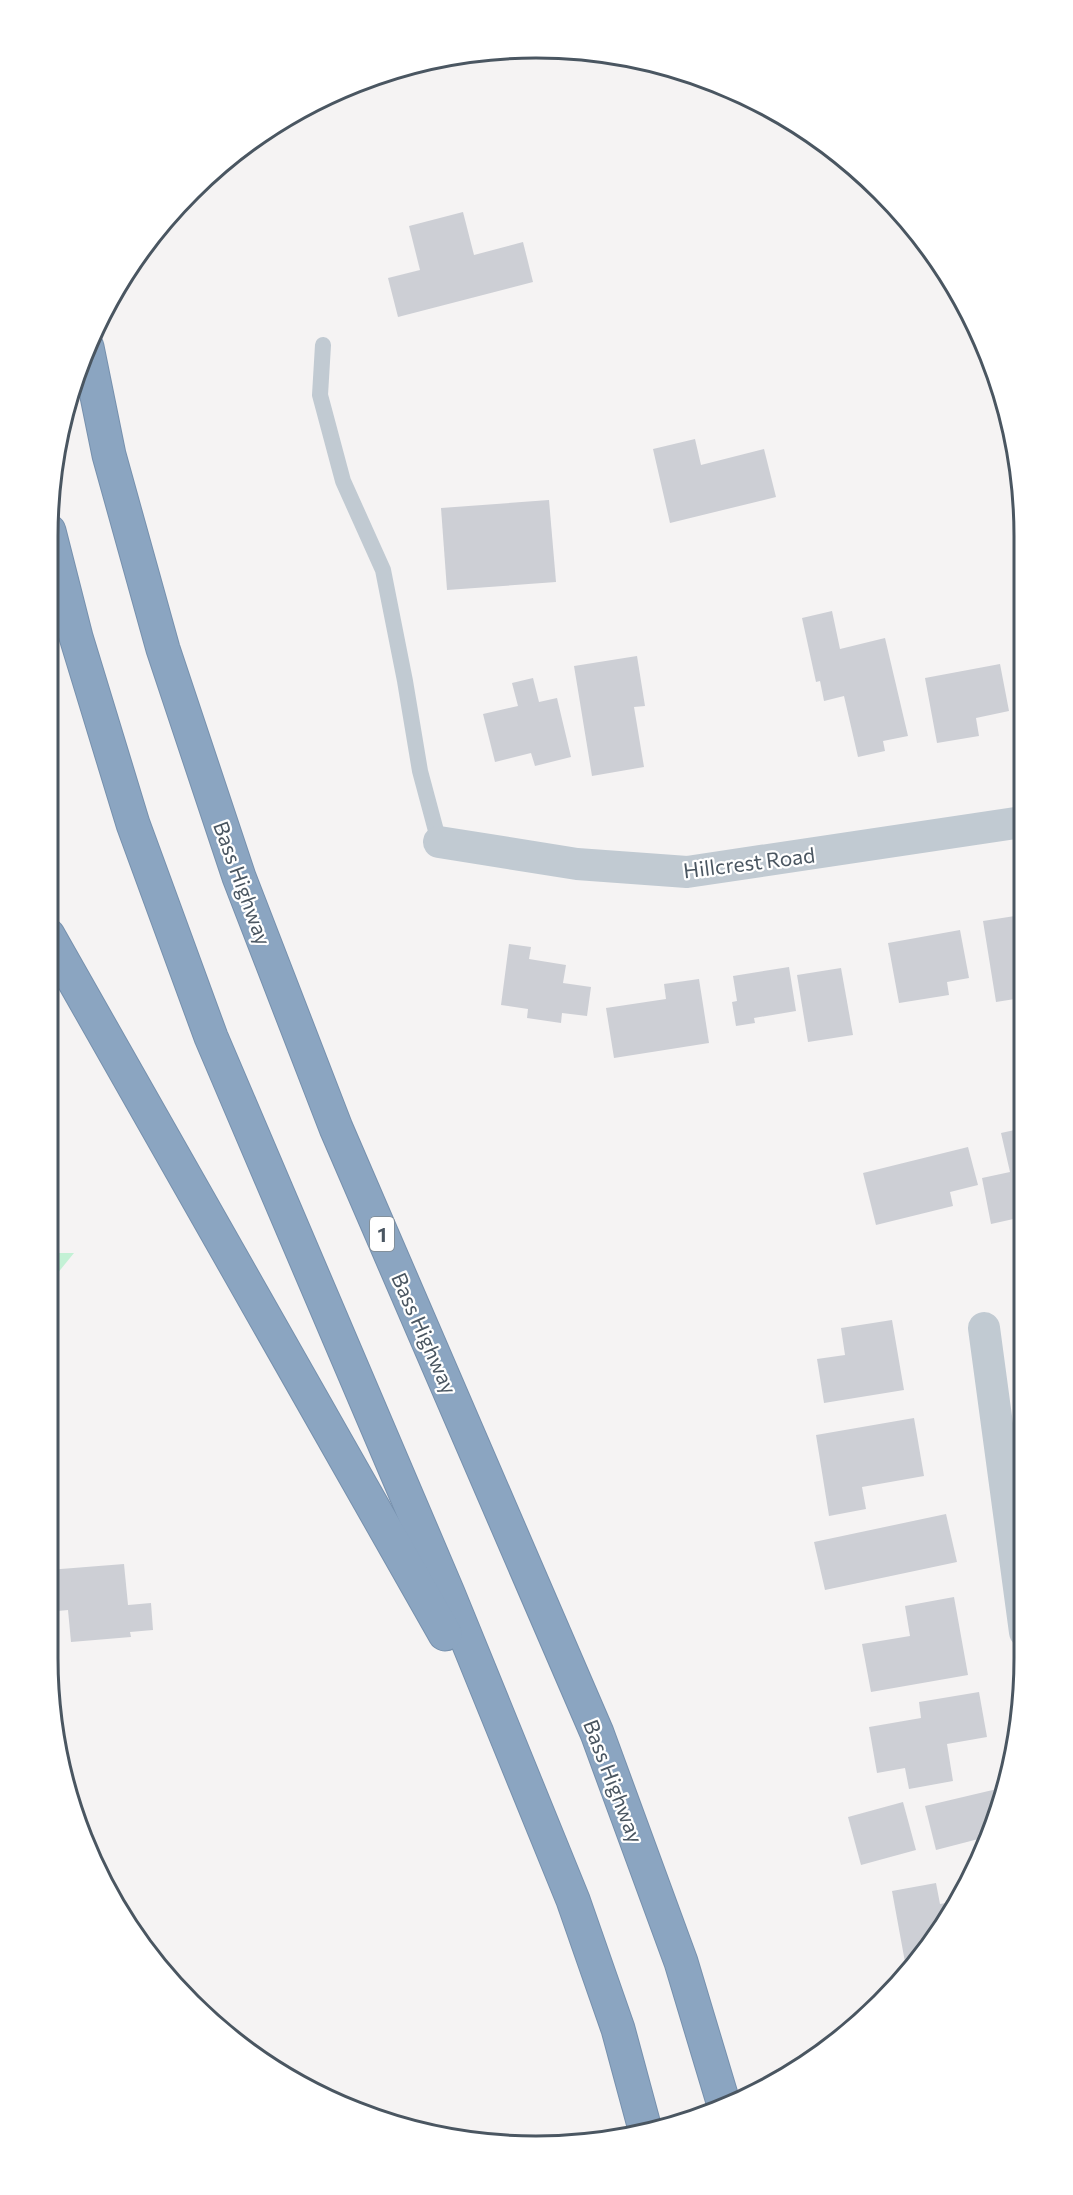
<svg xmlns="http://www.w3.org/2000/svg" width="1073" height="2195" font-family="Commissioner,sans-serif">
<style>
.green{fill:#c3f1d5}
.building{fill:#cdcfd5}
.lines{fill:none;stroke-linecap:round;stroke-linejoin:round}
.motorway-casing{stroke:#7690ad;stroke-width:35}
.service{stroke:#c1cad2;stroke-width:16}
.minor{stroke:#c1cad2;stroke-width:32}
.motorway{stroke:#8ba5c1;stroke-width:33}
.labels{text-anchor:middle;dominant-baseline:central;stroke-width:4.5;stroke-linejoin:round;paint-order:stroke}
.shield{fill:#fff;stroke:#808990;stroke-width:1.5}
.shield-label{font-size:20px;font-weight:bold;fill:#4a5661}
.street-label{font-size:21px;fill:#4a5661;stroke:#fff}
.rim{fill:none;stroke:#4a5661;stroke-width:3}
</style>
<rect width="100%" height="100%" fill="#f5f3f3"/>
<polygon class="green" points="48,1253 74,1253 48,1285"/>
<g class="building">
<polygon points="463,212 474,255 523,242 533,282 398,317 388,278 420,270 409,226"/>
<polygon points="695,439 701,465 764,449 776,497 670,523 653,449"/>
<polygon points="549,500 556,582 447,590 441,508"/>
<polygon points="832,611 840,649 885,638 908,736 883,741 885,751 858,757 844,696 824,701 820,681 816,682 802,618"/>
<polygon points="637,656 645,706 634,707 644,767 592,776 574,666"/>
<polygon points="1000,664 1009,711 976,718 979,736 937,743 925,678"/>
<polygon points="533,678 539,702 557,698 571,757 535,766 531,753 495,762 483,714 518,706 512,683"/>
<polygon points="1022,915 1023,968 1018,969 1022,998 996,1002 983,921"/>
<polygon points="960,930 969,978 947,982 949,995 899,1003 888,943"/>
<polygon points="509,944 531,947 529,959 566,965 563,983 591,987 587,1016 562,1013 561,1023 527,1018 528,1009 501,1005"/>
<polygon points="789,967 796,1011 754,1018 755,1023 736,1026 732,1002 737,1001 733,976"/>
<polygon points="841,968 853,1035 808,1042 797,975"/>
<polygon points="699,979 709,1043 614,1058 606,1008 666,999 664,984"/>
<polygon points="1023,1128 1023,1217 991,1224 982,1178 1010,1172 1001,1133"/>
<polygon points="968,1147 978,1185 950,1192 953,1206 876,1225 863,1173"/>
<polygon points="892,1320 904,1390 824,1403 817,1359 845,1355 841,1328"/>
<polygon points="914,1418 924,1476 862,1487 866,1509 829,1516 816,1435"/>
<polygon points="946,1514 957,1562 825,1590 814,1542"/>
<polygon points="124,1564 128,1605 151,1603 153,1630 130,1632 131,1637 71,1642 68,1610 48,1612 48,1570"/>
<polygon points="954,1597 968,1675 871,1692 862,1644 910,1636 905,1606"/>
<polygon points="979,1692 987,1737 947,1744 953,1781 909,1789 905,1768 877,1773 869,1727 921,1718 919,1702"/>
<polygon points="997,1789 1001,1803 990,1836 936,1850 925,1806"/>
<polygon points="903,1802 916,1850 861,1865 848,1817"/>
<polygon points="936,1883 940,1904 958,1901 943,1930 907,1973 892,1891"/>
<polygon points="132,1924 141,1927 139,1937 135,1929"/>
</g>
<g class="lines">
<defs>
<g id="motorway">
<polyline points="87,347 109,455 163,649 239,877 336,1128 597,1733 681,1962 724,2105"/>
<polyline points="49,531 76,637 133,824 211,1037 448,1593 573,1900 618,2029 645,2129"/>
<polyline points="48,935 445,1634"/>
</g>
</defs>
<use href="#motorway" class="motorway-casing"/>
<polyline class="service" points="323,345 320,395 343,481 383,570 405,681 420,771 439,842"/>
<g class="minor">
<polyline points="439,842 577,864 687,872 1022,822"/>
<polyline points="984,1328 1025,1632"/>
</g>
<use href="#motorway" class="motorway"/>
</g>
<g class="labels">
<rect class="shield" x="370" y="1217" width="24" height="34" rx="4.5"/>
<g class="shield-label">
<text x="382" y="1234">1</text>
</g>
<g class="street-label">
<text transform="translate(749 862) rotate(-7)">Hillcrest Road</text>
<text transform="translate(243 883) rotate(70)">Bass Highway</text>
<text transform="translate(425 1333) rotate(66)">Bass Highway</text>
<text transform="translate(614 1781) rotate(69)">Bass Highway</text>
</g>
</g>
<path d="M0 0H1073V2195H0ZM536 58H536A478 478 0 0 1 1014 536V1658A478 478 0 0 1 536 2136H536A478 478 0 0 1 58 1658V536A478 478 0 0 1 536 58Z" fill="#fff" fill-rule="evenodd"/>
<path class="rim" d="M536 58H536A478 478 0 0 1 1014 536V1658A478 478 0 0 1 536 2136H536A478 478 0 0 1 58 1658V536A478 478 0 0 1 536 58Z"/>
</svg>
